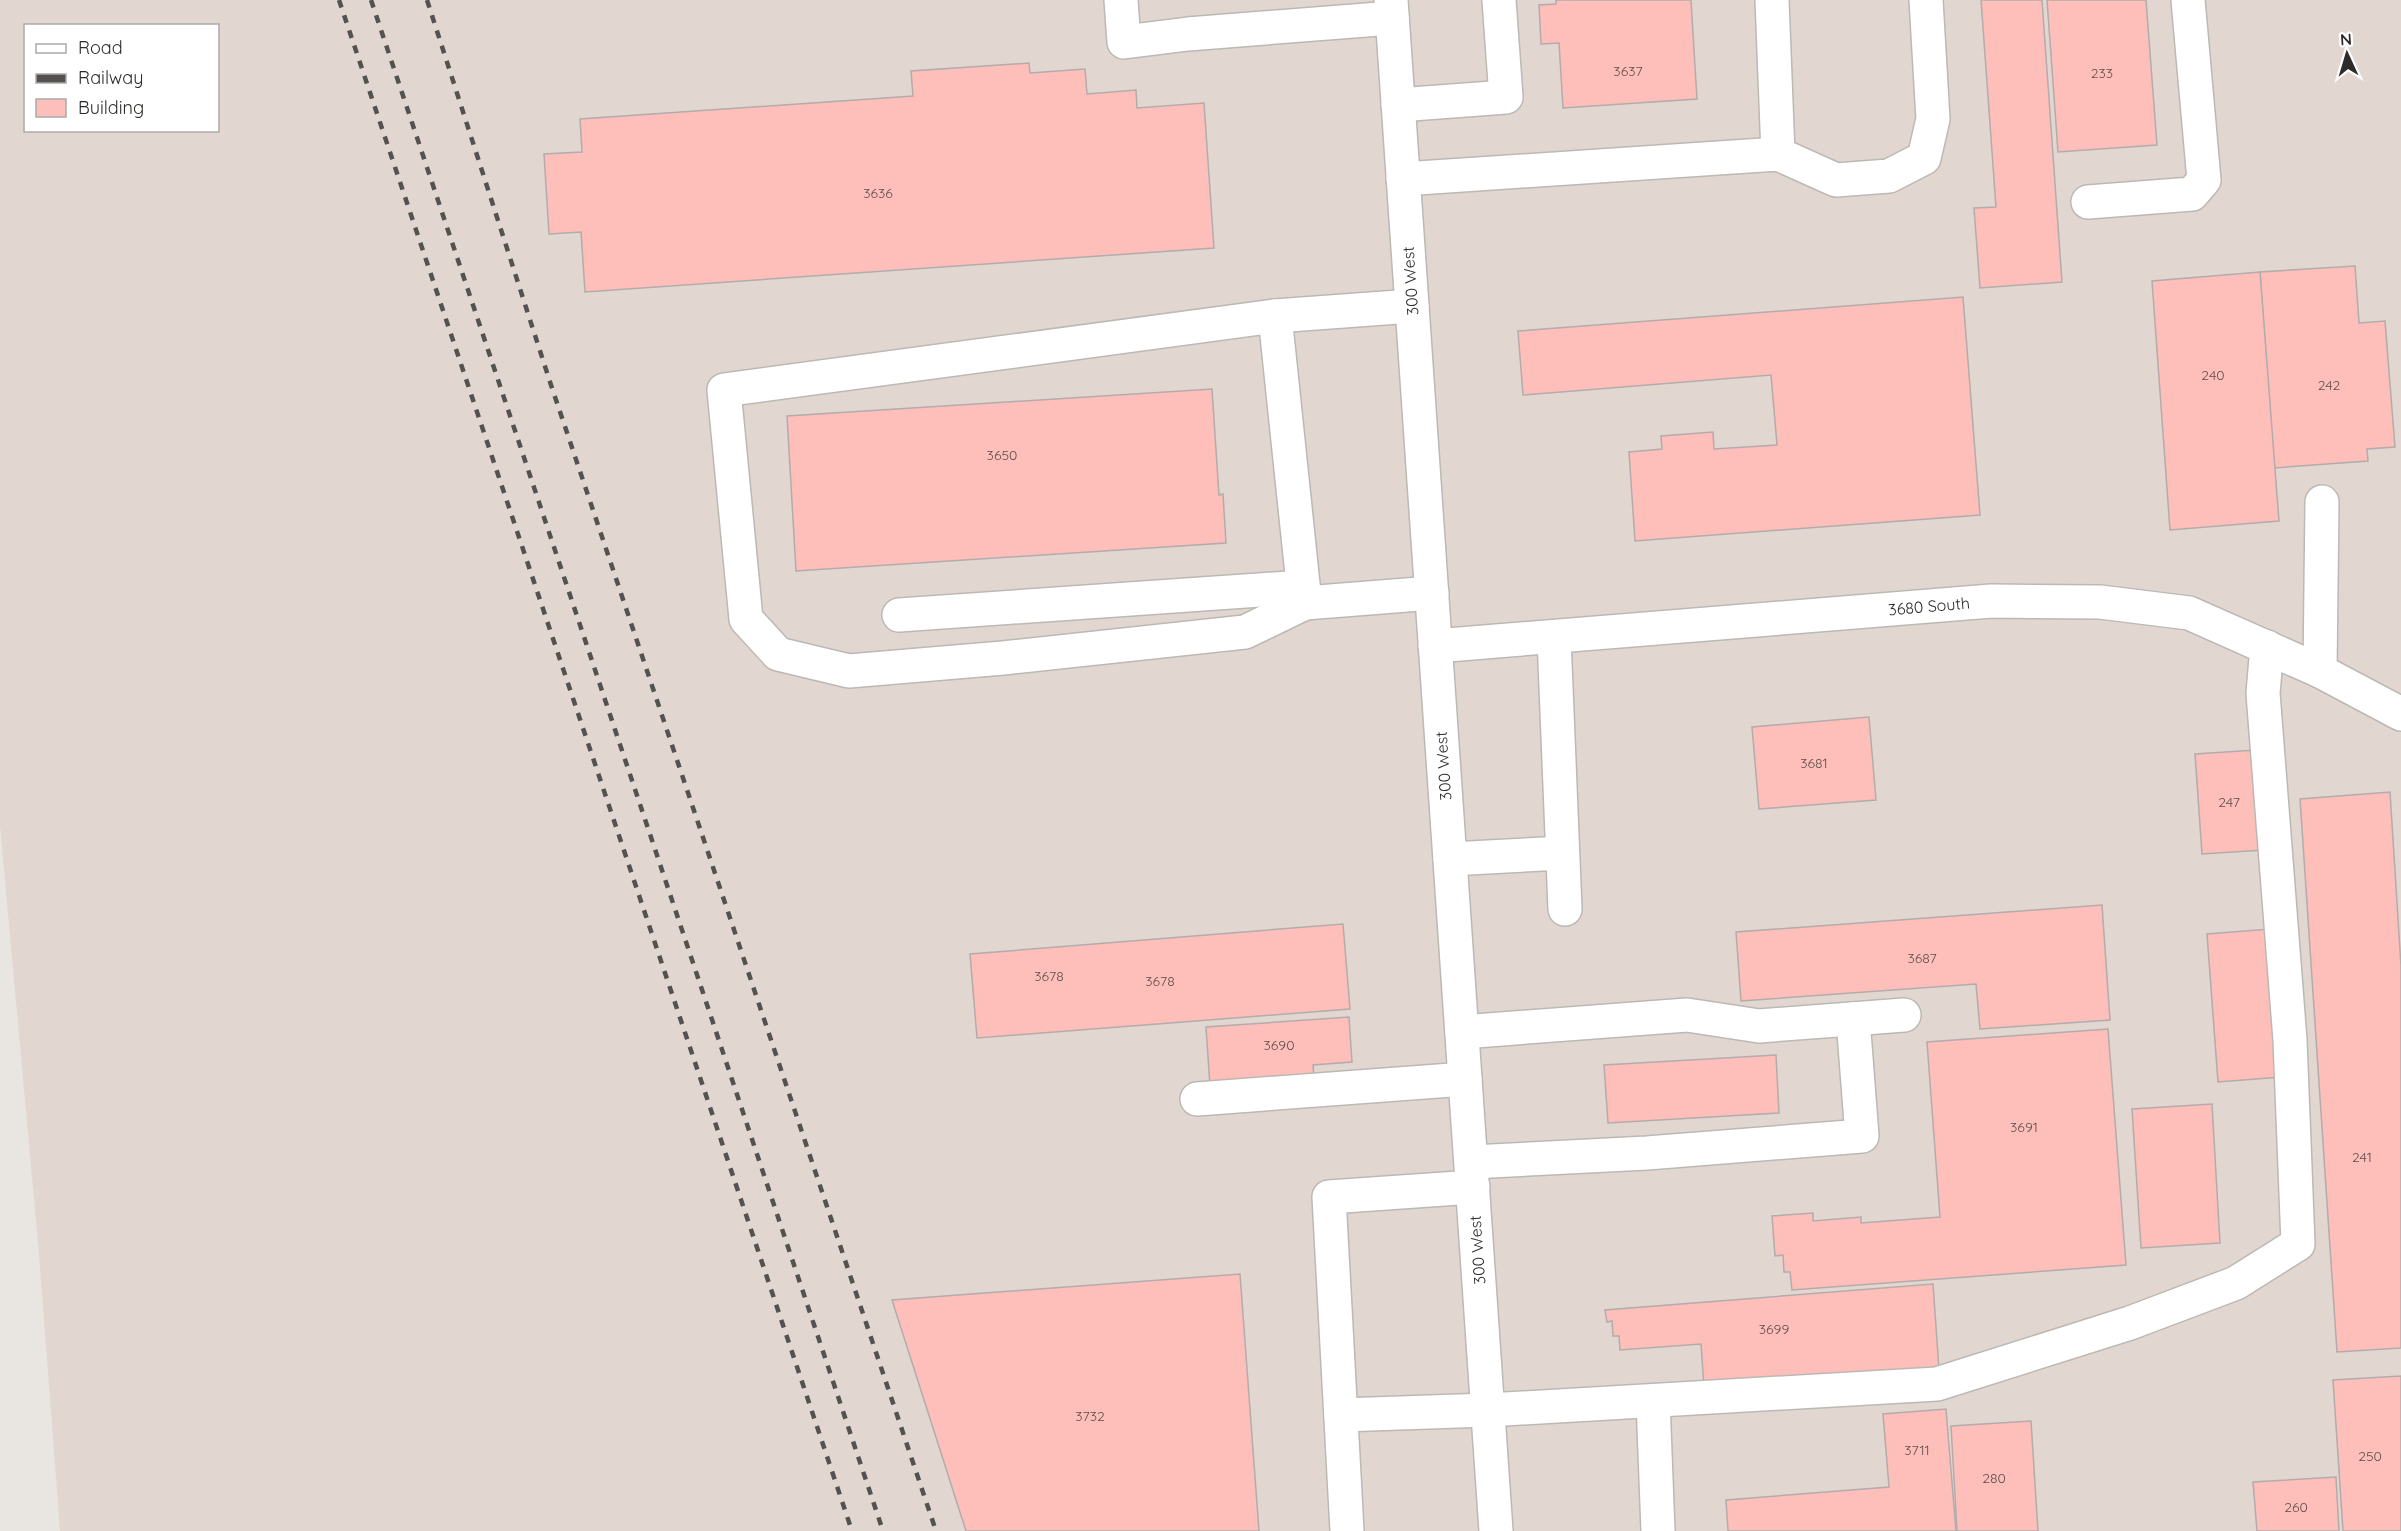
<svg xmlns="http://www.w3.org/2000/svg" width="2401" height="1531" font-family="Quicksand,sans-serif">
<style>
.built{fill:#e2d7d0;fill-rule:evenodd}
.building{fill:#febeb9;stroke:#b2acac;stroke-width:1.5}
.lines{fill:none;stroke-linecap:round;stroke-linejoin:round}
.minor-casing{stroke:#bcb8b4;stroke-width:36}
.minor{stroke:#fff;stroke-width:33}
.rail{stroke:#545250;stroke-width:4.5;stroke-dasharray:8 8;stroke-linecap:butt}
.labels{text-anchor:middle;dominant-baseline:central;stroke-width:4.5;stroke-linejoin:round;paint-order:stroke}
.number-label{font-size:14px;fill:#60504d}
.street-label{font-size:16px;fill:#2c2b29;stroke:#fff}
</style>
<rect width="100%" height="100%" fill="#e9e5e1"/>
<path class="built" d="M 0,0 L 2401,0 L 2401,1531 L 60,1531 L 39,1254 L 0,826 ZM 26,26 L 218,26 L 218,130 L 26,130 Z"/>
<g class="building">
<polygon points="1556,0 1691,0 1697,99 1563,108 1559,43 1541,44 1539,5 1556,4"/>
<polygon points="1981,0 2042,0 2062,282 1980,288 1974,208 1996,207"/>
<polygon points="2047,0 2146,0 2157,145 2058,152"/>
<polygon points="1029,63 1030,73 1085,69 1087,94 1136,90 1137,108 1204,103 1214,248 585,292 581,232 549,234 544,154 582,152 580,119 913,96 911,71"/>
<polygon points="2355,266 2359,323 2385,321 2395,447 2367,449 2368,461 2274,468 2260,272"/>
<polygon points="2260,272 2279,521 2170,530 2152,281"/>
<polygon points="1963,297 1980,515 1635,541 1629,452 1662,449 1661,436 1713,432 1714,449 1777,445 1771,375 1523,395 1518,331"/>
<polygon points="1212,389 1219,495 1223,494 1226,543 796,571 787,416"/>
<polygon points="1869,717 1876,800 1759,809 1752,727"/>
<polygon points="2256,750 2264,850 2202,854 2195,754"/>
<polygon points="2390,792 2401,966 2401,1348 2337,1352 2300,799"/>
<polygon points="2102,905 2110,1020 1980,1029 1976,984 1741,1001 1736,932"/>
<polygon points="1343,924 1350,1009 977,1038 970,954"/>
<polygon points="2270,929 2281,1077 2218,1082 2207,934"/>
<polygon points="1349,1017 1352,1062 1313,1065 1314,1078 1210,1086 1206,1027"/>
<polygon points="2108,1029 2126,1265 1792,1290 1790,1272 1784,1272 1783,1255 1775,1256 1772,1216 1813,1213 1813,1221 1861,1217 1861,1223 1940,1217 1927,1042"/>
<polygon points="1776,1055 1779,1113 1608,1123 1604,1065"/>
<polygon points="2212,1104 2220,1243 2141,1248 2132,1109"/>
<polygon points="1240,1274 1259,1531 966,1531 892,1300"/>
<polygon points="1933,1284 1939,1369 1704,1388 1701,1344 1620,1350 1619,1336 1613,1336 1612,1321 1607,1322 1605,1310"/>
<polygon points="2401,1376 2401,1531 2343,1531 2333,1380"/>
<polygon points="1946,1409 1956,1531 1728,1531 1726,1500 1889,1487 1883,1414"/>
<polygon points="2031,1421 2038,1531 1957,1531 1951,1426"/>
<polygon points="2336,1477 2339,1531 2257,1531 2253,1482"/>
</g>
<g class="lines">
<defs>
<g id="minor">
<polyline points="1121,0 1124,42 1188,34 1392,18"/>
<polyline points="1391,0 1496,1531"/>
<polyline points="1772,0 1778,154"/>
<polyline points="1398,105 1506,97 1499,0"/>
<polyline points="1403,179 1778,154 1836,180 1889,176 1924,158 1933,119 1926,0"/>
<polyline points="2088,202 2192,194 2204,180 2188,0"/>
<polyline points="1275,316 1305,603 1432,593"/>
<polyline points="1305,603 1245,632 1003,658 849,671 778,654 746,619 724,390 1275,316 1412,306"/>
<polyline points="899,615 1303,587"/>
<polyline points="1554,638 1565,909"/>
<polyline points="1435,646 1991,601 2100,602 2189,613 2320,671 2401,714"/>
<polyline points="2320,671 2322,502"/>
<polyline points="1450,859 1562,853"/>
<polyline points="1462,1032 1687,1015 1759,1026 1904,1015"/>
<polyline points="1197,1099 1465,1079"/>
<polyline points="1471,1162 1647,1153 1862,1136 1853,1019"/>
<polyline points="1653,1401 1658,1531"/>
<polyline points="1341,1415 1488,1410 1937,1384 2130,1323 2236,1283 2298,1244 2290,1040 2263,693 2267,647"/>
<polyline points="1347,1531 1329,1197 1473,1187"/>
</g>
</defs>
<use href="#minor" class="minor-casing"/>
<use href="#minor" class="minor"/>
<g class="rail">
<polyline points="339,0 852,1531"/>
<polyline points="371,0 883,1531"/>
<polyline points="427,0 551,385 936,1531"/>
</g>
</g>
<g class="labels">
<g class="number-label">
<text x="1628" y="71">3637</text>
<text x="2102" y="73">233</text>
<text x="878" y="193">3636</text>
<text x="2213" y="375">240</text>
<text x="2329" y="385">242</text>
<text x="1002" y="455">3650</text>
<text x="1814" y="763">3681</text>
<text x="2229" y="802">247</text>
<text x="1922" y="958">3687</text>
<text x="1049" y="976">3678</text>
<text x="1160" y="981">3678</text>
<text x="1279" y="1045">3690</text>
<text x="2024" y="1127">3691</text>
<text x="2362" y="1157">241</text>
<text x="1774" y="1329">3699</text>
<text x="1090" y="1416">3732</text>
<text x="1917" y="1450">3711</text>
<text x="2370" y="1456">250</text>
<text x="1994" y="1478">280</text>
<text x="2296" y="1507">260</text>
</g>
<g class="street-label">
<text transform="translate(1410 281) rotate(-94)">300 West</text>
<text transform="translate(1929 606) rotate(-5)">3680 South</text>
<text transform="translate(1443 766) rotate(-94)">300 West</text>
<text transform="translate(1477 1250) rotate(-94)">300 West</text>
</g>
</g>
<rect x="24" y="24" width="195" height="108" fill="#ffffff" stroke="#abaaa9" stroke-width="1.5"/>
<rect x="36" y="44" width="30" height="9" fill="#ffffff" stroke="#abaaa9" stroke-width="1.5"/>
<text x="78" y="54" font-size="18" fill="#2c2b29">Road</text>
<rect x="36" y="74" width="30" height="9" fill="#545250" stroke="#abaaa9" stroke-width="1.5"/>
<text x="78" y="84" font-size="18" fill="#2c2b29">Railway</text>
<rect x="36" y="99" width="30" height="18" fill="#febeb9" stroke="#abaaa9" stroke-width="1.5"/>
<text x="78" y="114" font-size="18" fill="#2c2b29">Building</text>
<g transform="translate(2347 54) rotate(356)" stroke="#ffffff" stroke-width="4.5" paint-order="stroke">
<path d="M0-4.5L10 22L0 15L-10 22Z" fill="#2c2b29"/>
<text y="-9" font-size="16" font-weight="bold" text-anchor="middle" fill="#2c2b29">N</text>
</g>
</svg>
